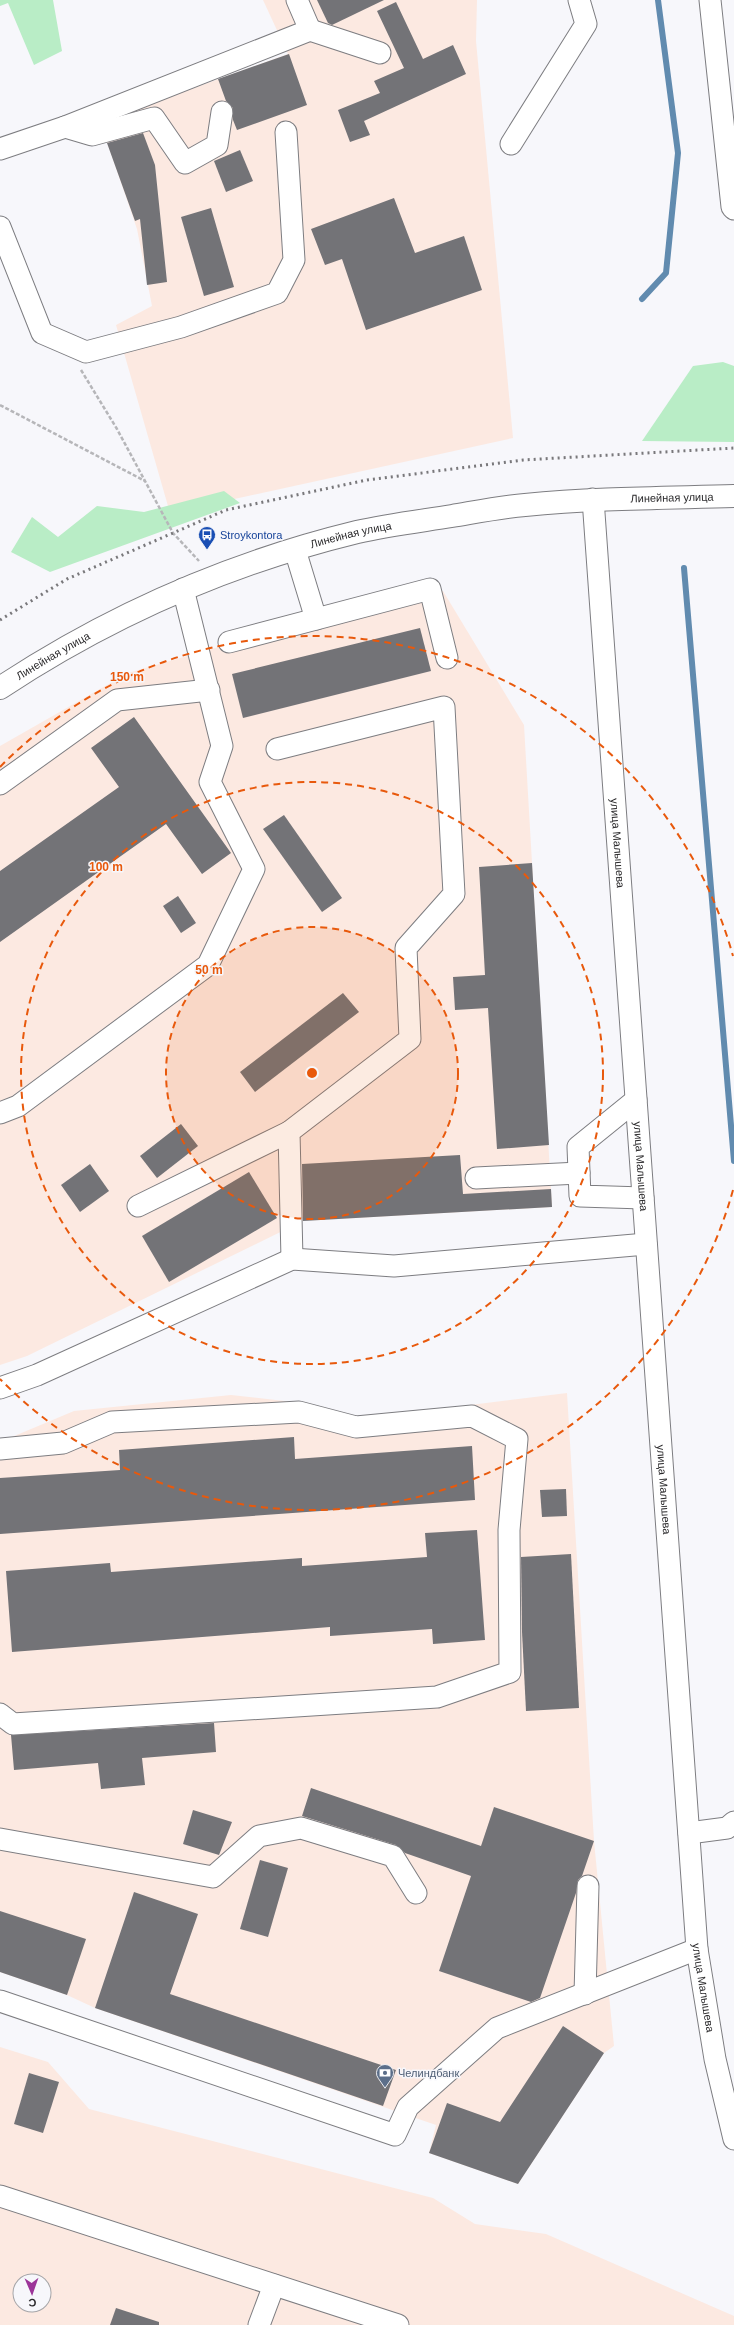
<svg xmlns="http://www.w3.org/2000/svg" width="734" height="2325" font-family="Arial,sans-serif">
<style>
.industrial{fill:#fce9e1;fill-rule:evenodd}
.green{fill:#b9edc6}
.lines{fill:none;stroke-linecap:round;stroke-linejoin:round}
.stream{stroke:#618baf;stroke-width:6}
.building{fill:#737377}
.minor-casing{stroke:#7d7d81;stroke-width:23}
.major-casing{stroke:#7d7d81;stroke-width:24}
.path{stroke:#b6b6b9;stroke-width:2.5;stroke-dasharray:4 2;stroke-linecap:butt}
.minor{stroke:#fff;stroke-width:21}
.major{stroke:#fff;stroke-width:22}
.rail{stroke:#79787b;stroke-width:3;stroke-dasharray:2 4;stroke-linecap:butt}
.ring{fill:none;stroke:#e8590c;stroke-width:2;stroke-dasharray:7 5}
.labels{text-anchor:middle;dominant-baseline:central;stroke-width:3;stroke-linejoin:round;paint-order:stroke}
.street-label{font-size:11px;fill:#2a292b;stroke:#f7f7fb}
.transit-label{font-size:11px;fill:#164399;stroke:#f7f7fb;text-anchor:start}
.service-label{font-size:11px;fill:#4e5e75;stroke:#f7f7fb;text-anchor:start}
.centre{fill:#e8590c;stroke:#f7f7fb;stroke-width:2}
.ring-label{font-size:12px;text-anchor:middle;font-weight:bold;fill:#e8590c;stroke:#f7f7fb;stroke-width:3;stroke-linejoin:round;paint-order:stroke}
</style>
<rect width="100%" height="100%" fill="#f7f7fb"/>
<g class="industrial">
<polygon points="263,0 477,0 476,41 513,438 170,513 116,325 152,306 137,229 100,122 288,54"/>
<polygon points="443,591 524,725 552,1207 303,1221 27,1356 0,1365 0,746 128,673 222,646"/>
<polygon points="567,1393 594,1841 614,2046 604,2053 518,2184 429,2153 436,2125 95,2008 67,1995 0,1972 0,1442 74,1411 231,1395 302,1403 358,1419"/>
<path d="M 0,2047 L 48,2062 L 89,2109 L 433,2198 L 475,2224 L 546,2234 L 734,2316 L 734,2325 L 0,2325 ZM 20,2281 L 44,2281 L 44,2305 L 20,2305 Z"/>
</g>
<g class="green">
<polygon points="0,0 53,0 62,51 34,65 8,3 0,6"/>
<polygon points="723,362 734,366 734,442 642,441 693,366"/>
<polygon points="224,491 240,503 50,572 11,552 32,517 58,537 97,506 144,512"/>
</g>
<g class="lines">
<g class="stream">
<polyline points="642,299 666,273 678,153 658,0"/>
<polyline points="684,568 734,1161"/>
</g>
</g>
<g class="building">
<polygon points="317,0 384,0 332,25 328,23"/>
<polygon points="396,2 423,59 453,45 466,74 364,121 370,135 350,142 338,110 380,93 374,81 404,68 377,11"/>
<polygon points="289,54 307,105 237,130 233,120 233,108 226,101 218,79"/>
<polygon points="143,133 155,165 167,282 147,285 140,219 135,221 107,143"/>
<polygon points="240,150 253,181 226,192 214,161"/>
<polygon points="394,198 415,253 464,236 482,290 366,330 342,259 325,265 311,229"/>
<polygon points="211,208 234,287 204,296 181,217"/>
<polygon points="420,628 431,671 243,718 232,674"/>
<polygon points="134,717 231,853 202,874 166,824 0,942 0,871 119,787 91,748"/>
<polygon points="284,815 342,898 322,912 263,829"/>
<polygon points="532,863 549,1145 497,1149 488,1008 455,1010 453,977 485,975 479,867"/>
<polygon points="178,896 196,923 181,933 163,906"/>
<polygon points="343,993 359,1012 255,1092 240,1072"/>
<polygon points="181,1124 198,1146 157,1178 140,1156"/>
<polygon points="460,1155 463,1194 551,1189 552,1207 303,1221 302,1164"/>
<polygon points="90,1164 109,1191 80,1212 61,1185"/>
<polygon points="249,1172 277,1218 169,1282 142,1236"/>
<polygon points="294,1437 295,1459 472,1446 475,1500 0,1534 0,1478 120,1470 119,1450"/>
<polygon points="566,1489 567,1516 542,1517 540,1490"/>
<polygon points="477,1530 485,1640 433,1644 432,1629 330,1636 330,1627 12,1652 6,1571 110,1563 111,1572 302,1558 302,1566 427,1557 425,1533"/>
<polygon points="571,1554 579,1708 526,1711 522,1632 521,1557"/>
<polygon points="214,1723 216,1752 142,1758 145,1785 101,1789 98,1763 14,1770 11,1735"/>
<polygon points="311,1788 481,1846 494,1807 594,1841 582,1876 578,1880 576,1893 540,1998 531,2002 439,1971 471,1876 405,1853 396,1845 302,1816"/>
<polygon points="193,1810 232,1822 219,1855 183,1844"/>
<polygon points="260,1860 288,1868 268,1937 240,1929"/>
<polygon points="134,1892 198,1914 170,1994 396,2070 383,2106 95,2008"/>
<polygon points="0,1911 86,1939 67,1995 0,1972"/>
<polygon points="563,2026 604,2053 518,2184 429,2153 447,2103 500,2122"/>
<polygon points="29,2073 59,2082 43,2133 14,2124"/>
<polygon points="116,2308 159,2322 159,2325 110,2325"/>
</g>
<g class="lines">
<defs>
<g id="minor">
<polyline points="710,0 732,207 734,209"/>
<polyline points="310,30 380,53"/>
<polyline points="65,127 92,135 154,118 185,163 217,145 222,112"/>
<polyline points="511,144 586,24 579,0"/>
<polyline points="0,149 65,127 310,30 297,0"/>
<polyline points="0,227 42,333 86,352 181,327 277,293 294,260 286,132"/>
<path id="s1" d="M 593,499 L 697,1949 L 715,2059 L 734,2139"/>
<polyline points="295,550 316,619"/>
<polyline points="229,642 430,589 447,658"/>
<polyline points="277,749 444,707 454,894 406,948 410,1039 289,1132 292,1259"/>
<polyline points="0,784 117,700 209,690"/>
<polyline points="636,1100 578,1147 580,1196 643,1198"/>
<polyline points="0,1113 18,1106 208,965 254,869 210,782 222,746 183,589"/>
<polyline points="476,1178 579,1173"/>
<polyline points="138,1206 289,1132"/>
<polyline points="0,1388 37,1375 292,1259 394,1266 646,1244"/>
<polyline points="0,1449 63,1443 112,1422 299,1412 356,1427 472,1416 517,1439 509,1530 510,1672 437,1697 13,1724 0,1714"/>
<polyline points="689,1833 727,1828 734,1822"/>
<polyline points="0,1839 213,1877 259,1836 301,1828 393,1856 416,1893"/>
<polyline points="585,1994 588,1886"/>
<polyline points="0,2001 395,2135 408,2107 497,2028 697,1949"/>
<polyline points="0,2196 398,2325"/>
<polyline points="259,2325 274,2285"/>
</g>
<g id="major">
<path id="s2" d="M 0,688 C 109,616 230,563 357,532 C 388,525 421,521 452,516 C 476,512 501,507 525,505 C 595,498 664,498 734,496"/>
</g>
</defs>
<use href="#minor" class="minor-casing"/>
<use href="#major" class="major-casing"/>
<g class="path">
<polyline points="81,370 117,429 173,533 199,561"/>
<polyline points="0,405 145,481"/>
</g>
<use href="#minor" class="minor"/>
<use href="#major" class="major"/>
<polyline class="rail" points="0,620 67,579 226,510 367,480 523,460 734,448"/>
</g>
<circle cx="312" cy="1073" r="146" fill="#e8590c" fill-opacity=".12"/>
<g class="ring">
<circle cx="312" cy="1073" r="146"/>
<circle cx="312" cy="1073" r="291"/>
<path d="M733 1190A437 437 0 0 1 0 1379M0 767A437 437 0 0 1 733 956"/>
</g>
<defs>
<symbol id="bus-pin" viewBox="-11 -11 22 30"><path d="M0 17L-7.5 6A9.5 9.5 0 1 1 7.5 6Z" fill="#1a4fb4" stroke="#f7f7fb"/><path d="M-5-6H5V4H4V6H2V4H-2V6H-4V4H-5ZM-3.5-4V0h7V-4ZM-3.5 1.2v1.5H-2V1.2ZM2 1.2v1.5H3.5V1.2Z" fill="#fff"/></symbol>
<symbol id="bank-pin" viewBox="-11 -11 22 30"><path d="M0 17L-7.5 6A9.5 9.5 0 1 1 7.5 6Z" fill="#5c6f8a" stroke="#f7f7fb"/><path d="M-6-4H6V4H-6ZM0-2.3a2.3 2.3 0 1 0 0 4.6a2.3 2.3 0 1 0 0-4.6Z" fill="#fff"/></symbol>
</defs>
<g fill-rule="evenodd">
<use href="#bus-pin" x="197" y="525" width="20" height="27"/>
<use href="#bank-pin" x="375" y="2063" width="20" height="27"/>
</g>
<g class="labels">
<g class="street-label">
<text stroke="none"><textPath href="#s2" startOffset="709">Линейная улица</textPath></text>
<text stroke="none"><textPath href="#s2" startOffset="385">Линейная улица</textPath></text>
<text stroke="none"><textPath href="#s2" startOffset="62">Линейная улица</textPath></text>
<text stroke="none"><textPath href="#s1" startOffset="345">улица Малышева</textPath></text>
<text stroke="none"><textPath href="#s1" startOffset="669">улица Малышева</textPath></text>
<text stroke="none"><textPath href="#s1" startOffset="993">улица Малышева</textPath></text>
<text stroke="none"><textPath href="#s1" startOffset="1493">улица Малышева</textPath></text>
</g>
<g class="transit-label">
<text x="220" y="535">Stroykontora</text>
</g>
<g class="service-label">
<text x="398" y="2073">Челиндбанк</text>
</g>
</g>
<circle cx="312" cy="1073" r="6" class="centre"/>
<g class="ring-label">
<text x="127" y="681">150 m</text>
<text x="106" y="871">100 m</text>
<text x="209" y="974">50 m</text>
</g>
<g transform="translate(32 2293) rotate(178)"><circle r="19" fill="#f7f7fb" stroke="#a5a5a8"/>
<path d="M0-3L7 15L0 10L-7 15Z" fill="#9c3599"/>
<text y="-6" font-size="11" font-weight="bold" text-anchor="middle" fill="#2a292b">С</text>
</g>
</svg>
